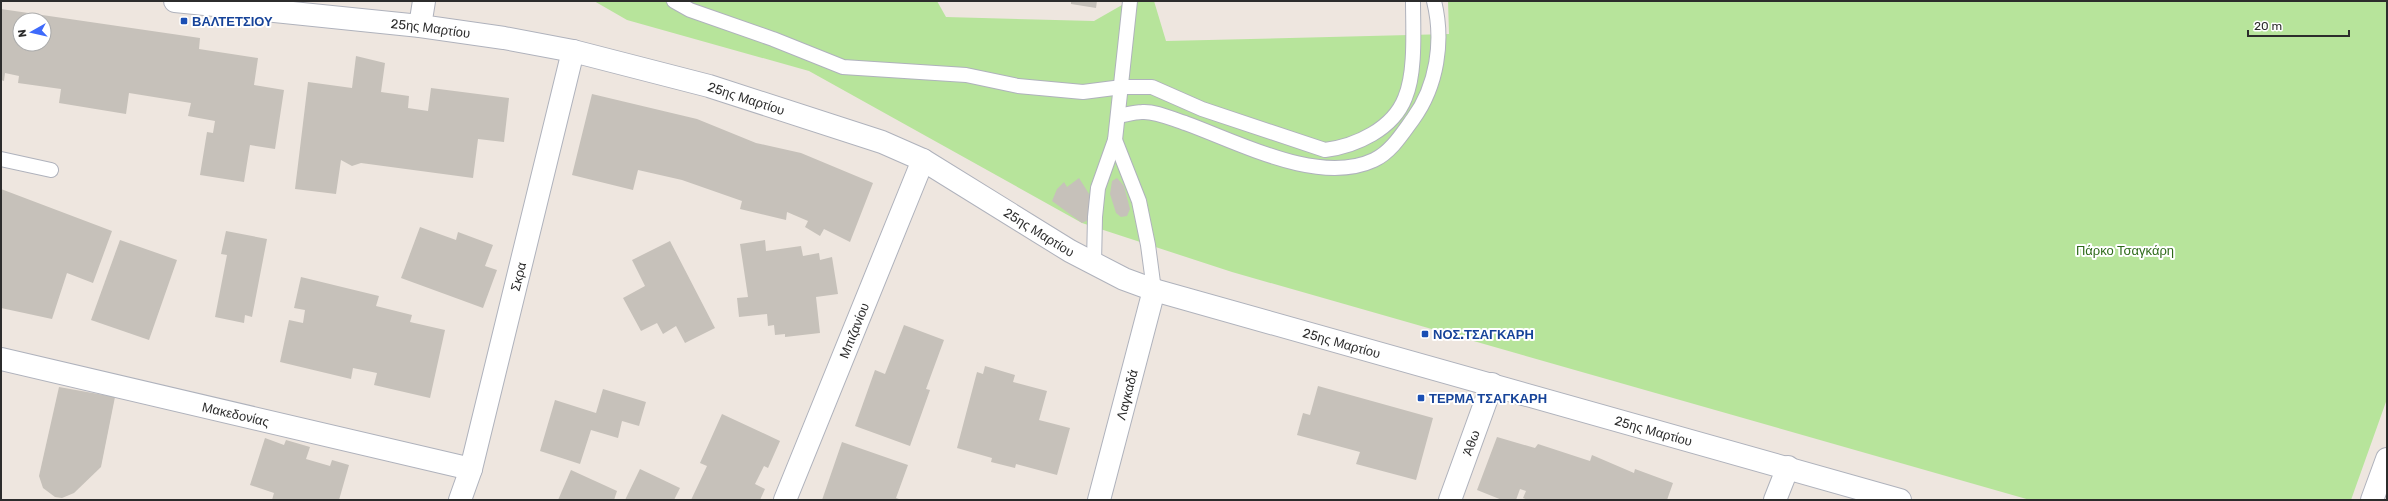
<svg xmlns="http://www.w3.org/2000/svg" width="2388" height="501" font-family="Rubik,sans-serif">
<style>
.green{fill:#b7e49b}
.building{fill:#c6c1ba;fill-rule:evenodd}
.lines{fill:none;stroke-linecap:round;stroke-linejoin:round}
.service-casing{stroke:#afb2bc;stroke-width:16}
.minor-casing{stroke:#afb2bc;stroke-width:24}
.tertiary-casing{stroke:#afb2bc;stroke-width:24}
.service{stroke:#fff;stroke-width:14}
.minor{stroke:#fff;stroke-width:22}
.tertiary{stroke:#fff;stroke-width:22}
.transit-dot{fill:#1a4fb4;stroke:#fff;stroke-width:1.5}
.labels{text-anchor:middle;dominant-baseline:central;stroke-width:4;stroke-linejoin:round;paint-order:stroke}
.transit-label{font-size:13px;font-weight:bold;fill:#164399;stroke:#fff;text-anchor:start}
.street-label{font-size:13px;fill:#2c2c2c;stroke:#fff}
.park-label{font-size:13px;fill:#2f6b1a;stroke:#fff}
</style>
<rect width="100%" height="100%" fill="#eee6df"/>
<polygon class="green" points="594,1 937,1 946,17 1094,21 1129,1 1154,1 1166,41 1449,34 1448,1 2387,1 2387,399 2351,500 2030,500 1232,272 1082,223 809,71 627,20"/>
<g class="building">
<polygon points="1071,1 1097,1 1096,8 1071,4"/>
<path d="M 1,9 L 200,38 L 199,49 L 258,58 L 254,85 L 284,90 L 275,149 L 250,145 L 244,182 L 200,175 L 207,132 L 213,133 L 215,121 L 188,116 L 191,103 L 129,93 L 126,114 L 59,103 L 61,89 L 18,83 L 19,76 L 5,73 L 4,81 L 1,80 ZM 20,20 L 44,20 L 44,44 L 20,44 Z"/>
<polygon points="356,56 385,63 381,92 409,96 408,108 428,111 431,88 509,98 504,142 478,139 473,178 361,163 352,166 341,160 336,194 295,189 308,82 352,88"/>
<polygon points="592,94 697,119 756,143 801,153 873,183 850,242 824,229 820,236 805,227 808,221 787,212 786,220 740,209 742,201 682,180 638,170 633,190 572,175"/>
<polygon points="1079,178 1091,197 1090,219 1082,223 1052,201 1057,189 1064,182 1067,187"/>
<polygon points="1117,178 1124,186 1130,209 1127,216 1121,217 1116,213 1110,194 1112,181"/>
<polygon points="1,189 112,231 93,283 67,273 52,319 1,308"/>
<polygon points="420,227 456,240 458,232 493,245 485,266 497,270 483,308 401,278"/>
<polygon points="226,231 267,239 252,317 245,315 244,323 215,317 227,255 221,254"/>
<polygon points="120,240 177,260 149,340 91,320"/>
<polygon points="765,240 766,251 801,246 803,256 819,253 820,260 832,257 838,294 816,297 820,333 785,337 785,334 775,335 774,325 768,326 767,314 739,317 737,298 748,297 740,244"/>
<polygon points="670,241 715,328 685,343 676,326 663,334 657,323 641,331 623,298 645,286 632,260"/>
<polygon points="301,277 379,296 376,306 412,315 410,322 445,330 430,398 374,385 377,373 353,368 351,379 280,362 289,320 303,323 305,310 294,308"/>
<polygon points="904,325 944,340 926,389 930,390 910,446 855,426 875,370 885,374"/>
<polygon points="985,366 1015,375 1013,382 1047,391 1039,420 1070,428 1057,475 1016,464 1015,468 991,462 992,458 957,448 977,372 983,374"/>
<polygon points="1318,386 1433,418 1416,480 1356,464 1360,452 1297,435 1303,413 1310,415"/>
<polygon points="59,387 115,397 101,467 74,493 62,498 55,497 43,488 39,476"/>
<polygon points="603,389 646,402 639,426 622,421 618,438 591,430 580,464 540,451 555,400 596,413"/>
<polygon points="722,414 780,441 768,468 764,466 755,484 765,489 760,500 691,500 707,466 700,463"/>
<polygon points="1497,437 1535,448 1538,444 1590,461 1592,455 1634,473 1635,469 1673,483 1667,500 1528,500 1523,498 1526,491 1520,489 1516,500 1502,500 1477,490"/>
<polygon points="265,438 284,445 286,440 310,447 306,459 330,466 332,460 349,465 339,500 272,500 274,493 250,485"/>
<polygon points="842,442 908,465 896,498 902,500 822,500"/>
<polygon points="640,469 680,488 674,500 625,500"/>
<polygon points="571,470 617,491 614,500 558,500"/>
</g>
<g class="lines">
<defs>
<g id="service">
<path d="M 674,1 L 690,10 L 773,39 L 843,67 L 966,75 L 1018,86 L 1083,92 L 1122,87 L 1152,87 L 1202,109 L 1325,150 C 1356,146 1393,129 1405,98 C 1416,72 1413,29 1413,1"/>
<path d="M 1118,116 C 1125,115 1134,112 1142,112 C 1156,111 1172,119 1185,123 C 1238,142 1319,186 1374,160 C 1391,152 1402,134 1413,119 C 1437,86 1444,41 1434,1"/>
<polyline points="1115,140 1139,201 1148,245 1154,290"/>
<polyline points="1,159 51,170"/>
<polyline points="1094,263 1095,217 1098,188 1115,140 1130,1"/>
</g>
<g id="minor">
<polyline points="420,26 424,1"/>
<path id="s1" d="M 1,359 L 471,469"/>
<path id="s2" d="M 460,500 L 471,469 L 573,51"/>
<path id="s3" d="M 785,500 L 923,160"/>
<path id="s4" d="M 1099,500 L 1154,290"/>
<path id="s5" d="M 1450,500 L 1492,384"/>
<polyline points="1775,500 1788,467"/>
<polyline points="2372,500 2387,459"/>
</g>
<g id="tertiary">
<path id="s6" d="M 175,1 L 420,26 L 504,38 L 573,51 L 709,86 L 882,142 L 923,160 L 1070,251 L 1124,279 L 1154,290 L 1900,500"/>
</g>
</defs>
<use href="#service" class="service-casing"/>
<use href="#minor" class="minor-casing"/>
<use href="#tertiary" class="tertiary-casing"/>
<use href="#service" class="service"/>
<use href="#minor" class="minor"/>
<use href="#tertiary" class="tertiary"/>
</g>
<g class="transit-dot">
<rect x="180" y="17" width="8" height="8" rx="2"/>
<rect x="1421" y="330" width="8" height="8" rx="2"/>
<rect x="1417" y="394" width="8" height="8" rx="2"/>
</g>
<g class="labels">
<g class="transit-label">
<text x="192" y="21">ΒΑΛΤΕΤΣΙΟΥ</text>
<text x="1433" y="334">ΝΟΣ.ΤΣΑΓΚΑΡΗ</text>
<text x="1429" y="398">ΤΕΡΜΑ ΤΣΑΓΚΑΡΗ</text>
</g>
<g class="street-label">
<text stroke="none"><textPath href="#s6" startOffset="257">25ης Μαρτίου</textPath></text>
<text stroke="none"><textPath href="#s6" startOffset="581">25ης Μαρτίου</textPath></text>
<text stroke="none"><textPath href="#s6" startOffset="905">25ης Μαρτίου</textPath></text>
<text stroke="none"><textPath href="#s2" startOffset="231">Σκρα</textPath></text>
<text stroke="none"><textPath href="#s3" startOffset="183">Μπιζανίου</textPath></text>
<text stroke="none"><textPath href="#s6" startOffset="1229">25ης Μαρτίου</textPath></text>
<text stroke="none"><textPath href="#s4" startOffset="109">Λαγκαδά</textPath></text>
<text stroke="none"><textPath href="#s1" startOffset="241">Μακεδονίας</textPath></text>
<text stroke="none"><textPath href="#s6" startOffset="1553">25ης Μαρτίου</textPath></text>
<text stroke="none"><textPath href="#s5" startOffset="61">Άθω</textPath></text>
</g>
<g class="park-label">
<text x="2125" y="250">Πάρκο Τσαγκάρη</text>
</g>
</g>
<rect width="2388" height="501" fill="none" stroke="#2c2c2c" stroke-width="4"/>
<g transform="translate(32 32) rotate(262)"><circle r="19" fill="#ffffff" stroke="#ababab"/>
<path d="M0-3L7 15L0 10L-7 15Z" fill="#3e6afb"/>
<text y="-6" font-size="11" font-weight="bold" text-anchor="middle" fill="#2c2c2c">N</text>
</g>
<path d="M2248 30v6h101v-6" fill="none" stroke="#2c2c2c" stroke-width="2"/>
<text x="2254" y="30" font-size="12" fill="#2c2c2c" stroke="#ffffff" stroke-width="3" paint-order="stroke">20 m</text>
</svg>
